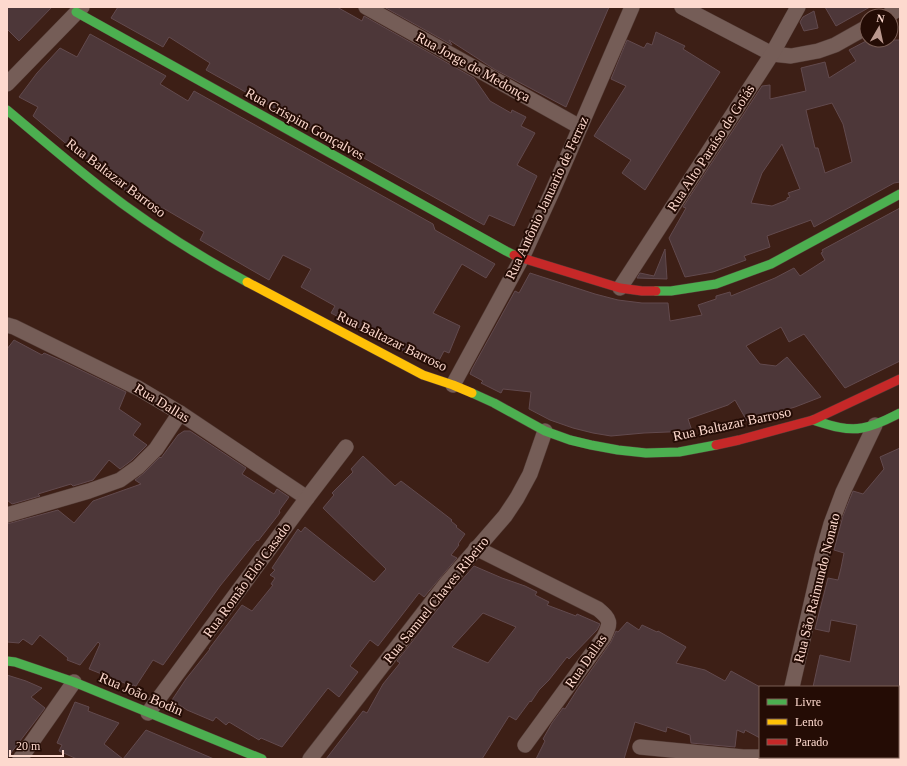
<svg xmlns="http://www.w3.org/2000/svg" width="907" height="766" font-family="Georgia,serif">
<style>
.building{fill:#4d3739;stroke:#624a4e;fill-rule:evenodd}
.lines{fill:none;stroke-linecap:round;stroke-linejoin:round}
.street-casing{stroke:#523a34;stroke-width:16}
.fast-casing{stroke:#523a34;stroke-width:10}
.slow-casing{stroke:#523a34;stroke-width:10}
.jam-casing{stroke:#523a34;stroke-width:10}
.street{stroke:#755d57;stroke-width:15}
.fast{stroke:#4caf50;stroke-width:9}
.slow{stroke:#ffc107;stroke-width:9}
.jam{stroke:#c62828;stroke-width:9}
.labels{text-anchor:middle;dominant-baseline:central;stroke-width:4;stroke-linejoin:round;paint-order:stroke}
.street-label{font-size:14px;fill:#fdd9ce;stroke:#240c05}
</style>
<rect width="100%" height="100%" fill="#3d1f16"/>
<g class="building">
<polygon points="7,7 52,7 19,41 7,29"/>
<polygon points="118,7 337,7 362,21 364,16 474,78 490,101 511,113 512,110 526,117 521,126 535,133 517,165 537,176 514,226 489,215 484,225 206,70 210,63 169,37 163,47 111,18"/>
<polygon points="384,7 609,7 566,107 494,69 449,40 452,45"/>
<polygon points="825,7 870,7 836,26"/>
<polygon points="814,11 818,28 804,31 800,22 803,17"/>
<polygon points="656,32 685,46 683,49 720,72 645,190 622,173 631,160 594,136 626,86 611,79 627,40 644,48 647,43 652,45"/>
<polygon points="90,34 166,76 160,84 188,101 194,91 433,224 435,230 495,264 486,278 462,264 433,313 460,326 449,353 444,351 436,366 410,353 409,354 331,313 335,306 301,287 311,269 283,255 269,280 248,268 200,240 204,232 163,208 159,214 150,208 106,177 33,116 38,107 19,97 37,73 60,48 77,57"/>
<path d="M 868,40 L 900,40 L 900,182 L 894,183 L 814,227 L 811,220 L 767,236 L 770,247 L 744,256 L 746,260 L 713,272 L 685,277 L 669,238 L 686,208 L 683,207 L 762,86 L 770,85 L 770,99 L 806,91 L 801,68 L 825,62 L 829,78 L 856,61 L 849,50 ZM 832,103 L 843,124 L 852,162 L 825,173 L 818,148 L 815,148 L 806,110 ZM 782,144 L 800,189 L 788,193 L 790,197 L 787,198 L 787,200 L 772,206 L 751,203 L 762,173 Z"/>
<polygon points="900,208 900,361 845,388 804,334 789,342 781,327 746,346 760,364 776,366 787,357 821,397 795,407 747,421 735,400 728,405 688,419 692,431 644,433 611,436 593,433 573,428 550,420 529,409 531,392 503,389 501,393 481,383 483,381 470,374 472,369 515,291 519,293 530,273 595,294 618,300 642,303 668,303 670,321 702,315 698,305 716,299 716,296 730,292 731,296 775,278 794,268 800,276 825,260 821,253 823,252 822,250"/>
<polygon points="665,249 667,279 637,278 640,273 654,276"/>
<polygon points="14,340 42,355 44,353 60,360 126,392 119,409 141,424 133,435 147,445 132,460 120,469 109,460 93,480 73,486 71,484 38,494 40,496 12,504 7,500 7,349"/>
<polygon points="184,431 190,431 246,468 242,474 274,494 277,489 289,497 279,511 280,512 279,514 258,541 257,540 220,586 163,665 153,660 136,686 133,685 132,686 89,669 100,644 98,642 80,665 67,660 68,658 40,635 32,645 23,639 19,643 7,642 7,524 58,510 74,523 93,501 141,484 135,480 144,473 160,457 161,458 178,435"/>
<polygon points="900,448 900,687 813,687 820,655 850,662 857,625 831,620 829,632 815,629 828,578 838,580 841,568 844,553 834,550 843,516 853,491 863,494 884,469 880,457"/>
<polygon points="363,456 395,486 401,481 430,503 452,520 451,521 457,526 456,527 465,534 458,544 459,545 451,555 457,558 424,597 419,593 378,646 370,640 350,666 358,672 339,697 328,688 282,747 261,738 259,740 229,722 226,725 216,717 213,721 187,710 172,700 186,679 210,649 209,649 242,605 252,611 273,585 271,584 275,578 270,575 275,570 272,568 298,529 301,532 305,527 374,582 386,569 323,508 334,495 332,493 353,472 351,469"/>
<path d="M 474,566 L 502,578 L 525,586 L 537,592 L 535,595 L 549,602 L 547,605 L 576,616 L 577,614 L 600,624 L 597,630 L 569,659 L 567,657 L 549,680 L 539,690 L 531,702 L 530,701 L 516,720 L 509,716 L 482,759 L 326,759 L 363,711 L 367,713 L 383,684 L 400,663 L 397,661 L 452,591 ZM 483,613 L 516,627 L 488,663 L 452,647 Z"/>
<polygon points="627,622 639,630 642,625 657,632 658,631 686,647 676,663 705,670 725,681 731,671 760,687 760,738 745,730 744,733 737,730 735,747 691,743 690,735 667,727 666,732 635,722 624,759 536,759 545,741 543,739 552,723 563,708 565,709 577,690 611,642 616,631 618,632"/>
<polygon points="7,675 26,681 42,688 31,697 45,708 33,724 7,758"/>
<polygon points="75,702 89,707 88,711 119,723 104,744 123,759 146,730 214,759 77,759 59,751 62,745 57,743"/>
</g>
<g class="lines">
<defs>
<g id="street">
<polyline points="366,7 580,127"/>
<polyline points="682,7 772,54 791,56 818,51 835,45 867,27"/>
<polyline points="887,16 900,8"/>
<polyline points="7,84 82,7"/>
<polyline points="620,288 772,54 798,7"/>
<polyline points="7,325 14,327 138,388 180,413 307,498"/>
<polyline points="453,385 522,258 553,190 632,7"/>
<polyline points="7,515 89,491 120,480 138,467 156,449 180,413"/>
<path d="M 476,548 L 598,609 C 611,620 611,622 604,637 L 525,745"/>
<polyline points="792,687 822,556 831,524 843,492 875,425"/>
<polyline points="148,713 307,498 346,447"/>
<polyline points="640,747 743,757 760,757"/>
<polyline points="881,757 885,759"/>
<polyline points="20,759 74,682"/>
<polyline points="310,759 445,585 505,516 517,498 530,474 545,431"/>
</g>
<g id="fast">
<polyline points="76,12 506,251 514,255"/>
<path d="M 7,110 C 37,135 67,161 99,186 C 145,222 195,254 247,282"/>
<polyline points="656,291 671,291 716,284 771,264 900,194"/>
<polyline points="472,393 494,403 545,431 570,440 591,445 618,450 646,453 679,452 716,445"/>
<path d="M 813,420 C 829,425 846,431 862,428 C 876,426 888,419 900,413"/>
<polyline points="7,661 15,662 74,682 262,759"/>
</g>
<polyline id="slow" points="247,282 423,375 453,385 472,393"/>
<g id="jam">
<polyline points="514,255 522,258 620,288 642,291 656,291"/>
<polyline points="716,445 739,440 813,420 900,379"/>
</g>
</defs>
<use href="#street" class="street-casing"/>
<use href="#fast" class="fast-casing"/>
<use href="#slow" class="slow-casing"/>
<use href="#jam" class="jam-casing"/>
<use href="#street" class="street"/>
<use href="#fast" class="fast"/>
<use href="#slow" class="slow"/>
<use href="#jam" class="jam"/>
</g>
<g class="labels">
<g class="street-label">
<text transform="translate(473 67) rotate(29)">Rua Jorge de Medonça</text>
<text transform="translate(305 124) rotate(29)">Rua Crispim Gonçalves</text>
<text transform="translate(711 148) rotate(-57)">Rua Alto Paraíso de Goiás</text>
<text transform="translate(116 178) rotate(37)">Rua Baltazar Barroso</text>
<text transform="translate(547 198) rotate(-65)">Rua Antônio Januario de Ferraz</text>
<text transform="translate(392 341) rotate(26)">Rua Baltazar Barroso</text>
<text transform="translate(162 403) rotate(31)">Rua Dallas</text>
<text transform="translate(732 424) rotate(-12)">Rua Baltazar Barroso</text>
<text transform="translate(247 580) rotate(-54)">Rua Romão Eloi Casado</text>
<text transform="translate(817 588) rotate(-76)">Rua São Raimundo Nonato</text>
<text transform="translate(436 600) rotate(-51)">Rua Samuel Chaves Ribeiro</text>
<text transform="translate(586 661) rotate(-55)">Rua Dallas</text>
<text transform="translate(141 694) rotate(23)">Rua João Bodin</text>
</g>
</g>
<rect width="907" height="766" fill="none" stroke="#fdd9ce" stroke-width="16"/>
<rect x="759" y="686" width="140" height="72" fill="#240c05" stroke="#7b5e55"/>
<rect x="767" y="699" width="20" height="6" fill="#4caf50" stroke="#7b5e55"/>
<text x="795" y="706" font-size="12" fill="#fdd9ce">Livre</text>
<rect x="767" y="719" width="20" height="6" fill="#ffc107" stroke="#7b5e55"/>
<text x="795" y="726" font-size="12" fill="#fdd9ce">Lento</text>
<rect x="767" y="739" width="20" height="6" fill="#c62828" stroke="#7b5e55"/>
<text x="795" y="746" font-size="12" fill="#fdd9ce">Parado</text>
<g transform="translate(879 28) rotate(9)"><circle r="19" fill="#240c05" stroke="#7b5e55"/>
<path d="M0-3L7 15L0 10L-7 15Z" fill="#ba988e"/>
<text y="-6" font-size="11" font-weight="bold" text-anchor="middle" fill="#fdd9ce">N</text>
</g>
<path d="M10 750v6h53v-6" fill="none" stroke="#fdd9ce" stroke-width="2"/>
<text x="16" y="750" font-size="12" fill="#fdd9ce" stroke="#240c05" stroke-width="3" paint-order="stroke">20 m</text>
</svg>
